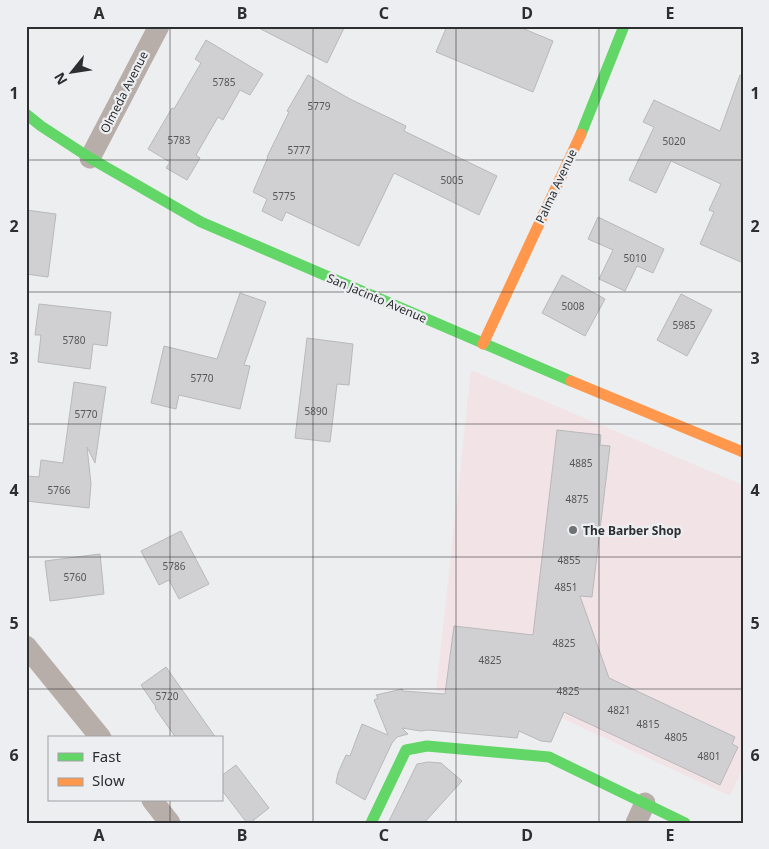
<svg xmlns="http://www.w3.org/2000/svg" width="769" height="849" font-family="'Noto Sans',sans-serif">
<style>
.commercial{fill:#f2e4e6}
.building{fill:#d0cfd1;stroke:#b9b8ba}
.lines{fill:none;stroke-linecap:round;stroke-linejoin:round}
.street{stroke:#b7ada9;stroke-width:21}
.fast{stroke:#63d668;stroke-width:11}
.slow{stroke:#ff974d;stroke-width:11}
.grid{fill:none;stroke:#2d2e2f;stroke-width:1;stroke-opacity:0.55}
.poi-dot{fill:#707173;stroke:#eceef1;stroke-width:2}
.labels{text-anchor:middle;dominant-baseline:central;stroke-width:4.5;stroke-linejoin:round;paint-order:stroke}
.number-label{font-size:10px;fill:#565658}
.street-label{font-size:12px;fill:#2d2e2f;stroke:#eceef1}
.poi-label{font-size:12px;font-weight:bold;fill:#2d2e2f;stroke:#eceef1;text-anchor:start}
.neatline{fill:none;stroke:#2d2e2f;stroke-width:2}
.grid-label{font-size:16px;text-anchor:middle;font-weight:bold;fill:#2d2e2f}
</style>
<rect width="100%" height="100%" fill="#edeef0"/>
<polygon class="commercial" points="471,370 743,485 743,768 730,796 533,705 436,691"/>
<g class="building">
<polygon points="255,26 345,26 327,63"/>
<polygon points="447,26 517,26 553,41 533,92 436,52"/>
<polygon points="206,40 263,74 250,95 240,90 223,120 218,117 196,155 200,158 187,180 166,168 170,162 148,149 172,108 174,109 201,63 195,59"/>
<polygon points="308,75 350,99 406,126 404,131 497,176 479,215 394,173 359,246 286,212 282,221 262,211 267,199 253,192 268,157 267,157 289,112 287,111"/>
<polygon points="740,75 743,76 743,263 700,244 714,212 709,210 721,184 671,161 656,193 629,180 654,127 643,122 654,100 720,131"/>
<polygon points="26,210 56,214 48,277 26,274"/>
<polygon points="598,217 664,249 653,273 637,266 625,291 599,279 613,250 588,239"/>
<polygon points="562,275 605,299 585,336 542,313"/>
<polygon points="240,293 266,302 244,365 250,366 240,409 179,395 176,409 151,403 164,346 217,359"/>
<polygon points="681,294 712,310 687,356 657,340"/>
<polygon points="39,304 111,312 107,346 93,344 90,369 38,362 41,335 35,335"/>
<polygon points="307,338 353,344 349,385 337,384 330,442 295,438"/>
<polygon points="74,382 106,387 95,463 87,447 91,484 89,508 26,501 26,476 39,477 41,460 63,463"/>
<polygon points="557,430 601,435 600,445 610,446 592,597 580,596 609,678 735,737 732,744 738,747 720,785 564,712 551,742 541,741 519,731 517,738 428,730 421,731 402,728 408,734 397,737 392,743 365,800 336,783 338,773 346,755 350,756 362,724 388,735 374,700 378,698 376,695 402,689 403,691 445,694 454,626 533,635"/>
<polygon points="181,531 209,584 179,599 169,580 159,585 141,551"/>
<polygon points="100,554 104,594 50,601 45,561"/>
<polygon points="166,667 216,738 176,738 155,708 156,707 141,685"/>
<polygon points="428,762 441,763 462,781 424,823 388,823 417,764"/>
<polygon points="236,765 269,808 250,823 247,823 221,789 221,776"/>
</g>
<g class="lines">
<g class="street">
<polyline points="90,158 159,26"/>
<polyline points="26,646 101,738"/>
<polyline points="152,800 170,823"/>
<polyline points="636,823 645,803"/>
</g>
<g class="fast">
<polyline points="26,114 41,126 90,158 201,222 571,381"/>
<polyline points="581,134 624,26"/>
<polyline points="371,823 406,750 427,746 549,757 685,823"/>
</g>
<g class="slow">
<polyline points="483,344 581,134"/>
<polyline points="571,381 743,452"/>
</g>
</g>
<path class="grid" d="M 170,26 L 170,738M 313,26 L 313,823M 456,26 L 456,823M 599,26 L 599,823M 26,160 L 743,160M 26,292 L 743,292M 26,424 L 743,424M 26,557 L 743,557M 26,689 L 743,689M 170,800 L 170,823"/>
<circle class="poi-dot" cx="573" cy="530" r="5"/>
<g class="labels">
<g class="number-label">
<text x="224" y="82">5785</text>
<text x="319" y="106">5779</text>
<text x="179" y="140">5783</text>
<text x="674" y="141">5020</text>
<text x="299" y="150">5777</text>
<text x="452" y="180">5005</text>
<text x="284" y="196">5775</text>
<text x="635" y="258">5010</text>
<text x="573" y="306">5008</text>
<text x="684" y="325">5985</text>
<text x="74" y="340">5780</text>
<text x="202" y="378">5770</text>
<text x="316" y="411">5890</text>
<text x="86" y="414">5770</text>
<text x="581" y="463">4885</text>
<text x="59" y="490">5766</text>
<text x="577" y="499">4875</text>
<text x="569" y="560">4855</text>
<text x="174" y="566">5786</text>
<text x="75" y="577">5760</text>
<text x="566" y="587">4851</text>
<text x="564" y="643">4825</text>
<text x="490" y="660">4825</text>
<text x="568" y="691">4825</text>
<text x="167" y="696">5720</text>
<text x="619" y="710">4821</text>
<text x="648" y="724">4815</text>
<text x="676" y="737">4805</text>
<text x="709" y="756">4801</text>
</g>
<g class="street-label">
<text transform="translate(124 92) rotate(-63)">Olmeda Avenue</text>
<text transform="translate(556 186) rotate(-65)">Palma Avenue</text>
<text transform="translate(377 298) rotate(23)">San Jacinto Avenue</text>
</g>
<g class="poi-label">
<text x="583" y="530">The Barber Shop</text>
</g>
</g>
<rect width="769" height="849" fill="none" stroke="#eceef1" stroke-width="55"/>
<rect x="48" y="736" width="175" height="65" fill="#eceef1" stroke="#a0a1a3"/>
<rect x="58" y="753" width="25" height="8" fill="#63d668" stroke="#a0a1a3"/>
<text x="92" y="762" font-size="15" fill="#2d2e2f">Fast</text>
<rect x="58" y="778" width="25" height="8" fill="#ff974d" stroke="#a0a1a3"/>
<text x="92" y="786" font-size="15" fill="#2d2e2f">Slow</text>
<g transform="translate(72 72) rotate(240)" stroke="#eceef1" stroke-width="4" paint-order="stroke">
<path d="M0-4L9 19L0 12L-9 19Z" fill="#2d2e2f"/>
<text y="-8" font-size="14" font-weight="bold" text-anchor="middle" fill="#2d2e2f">N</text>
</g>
<rect x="28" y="28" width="714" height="794" class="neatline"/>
<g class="grid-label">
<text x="99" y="19">A</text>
<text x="242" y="19">B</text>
<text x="384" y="19">C</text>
<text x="527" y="19">D</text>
<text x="670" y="19">E</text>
<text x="14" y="99">1</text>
<text x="755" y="99">1</text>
<text x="14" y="232">2</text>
<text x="755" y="232">2</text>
<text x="14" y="364">3</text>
<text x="755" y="364">3</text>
<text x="14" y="496">4</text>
<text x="755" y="496">4</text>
<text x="14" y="629">5</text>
<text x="755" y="629">5</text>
<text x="14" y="761">6</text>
<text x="755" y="761">6</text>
<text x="99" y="841">A</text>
<text x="242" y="841">B</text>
<text x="384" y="841">C</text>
<text x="527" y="841">D</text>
<text x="670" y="841">E</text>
</g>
</svg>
